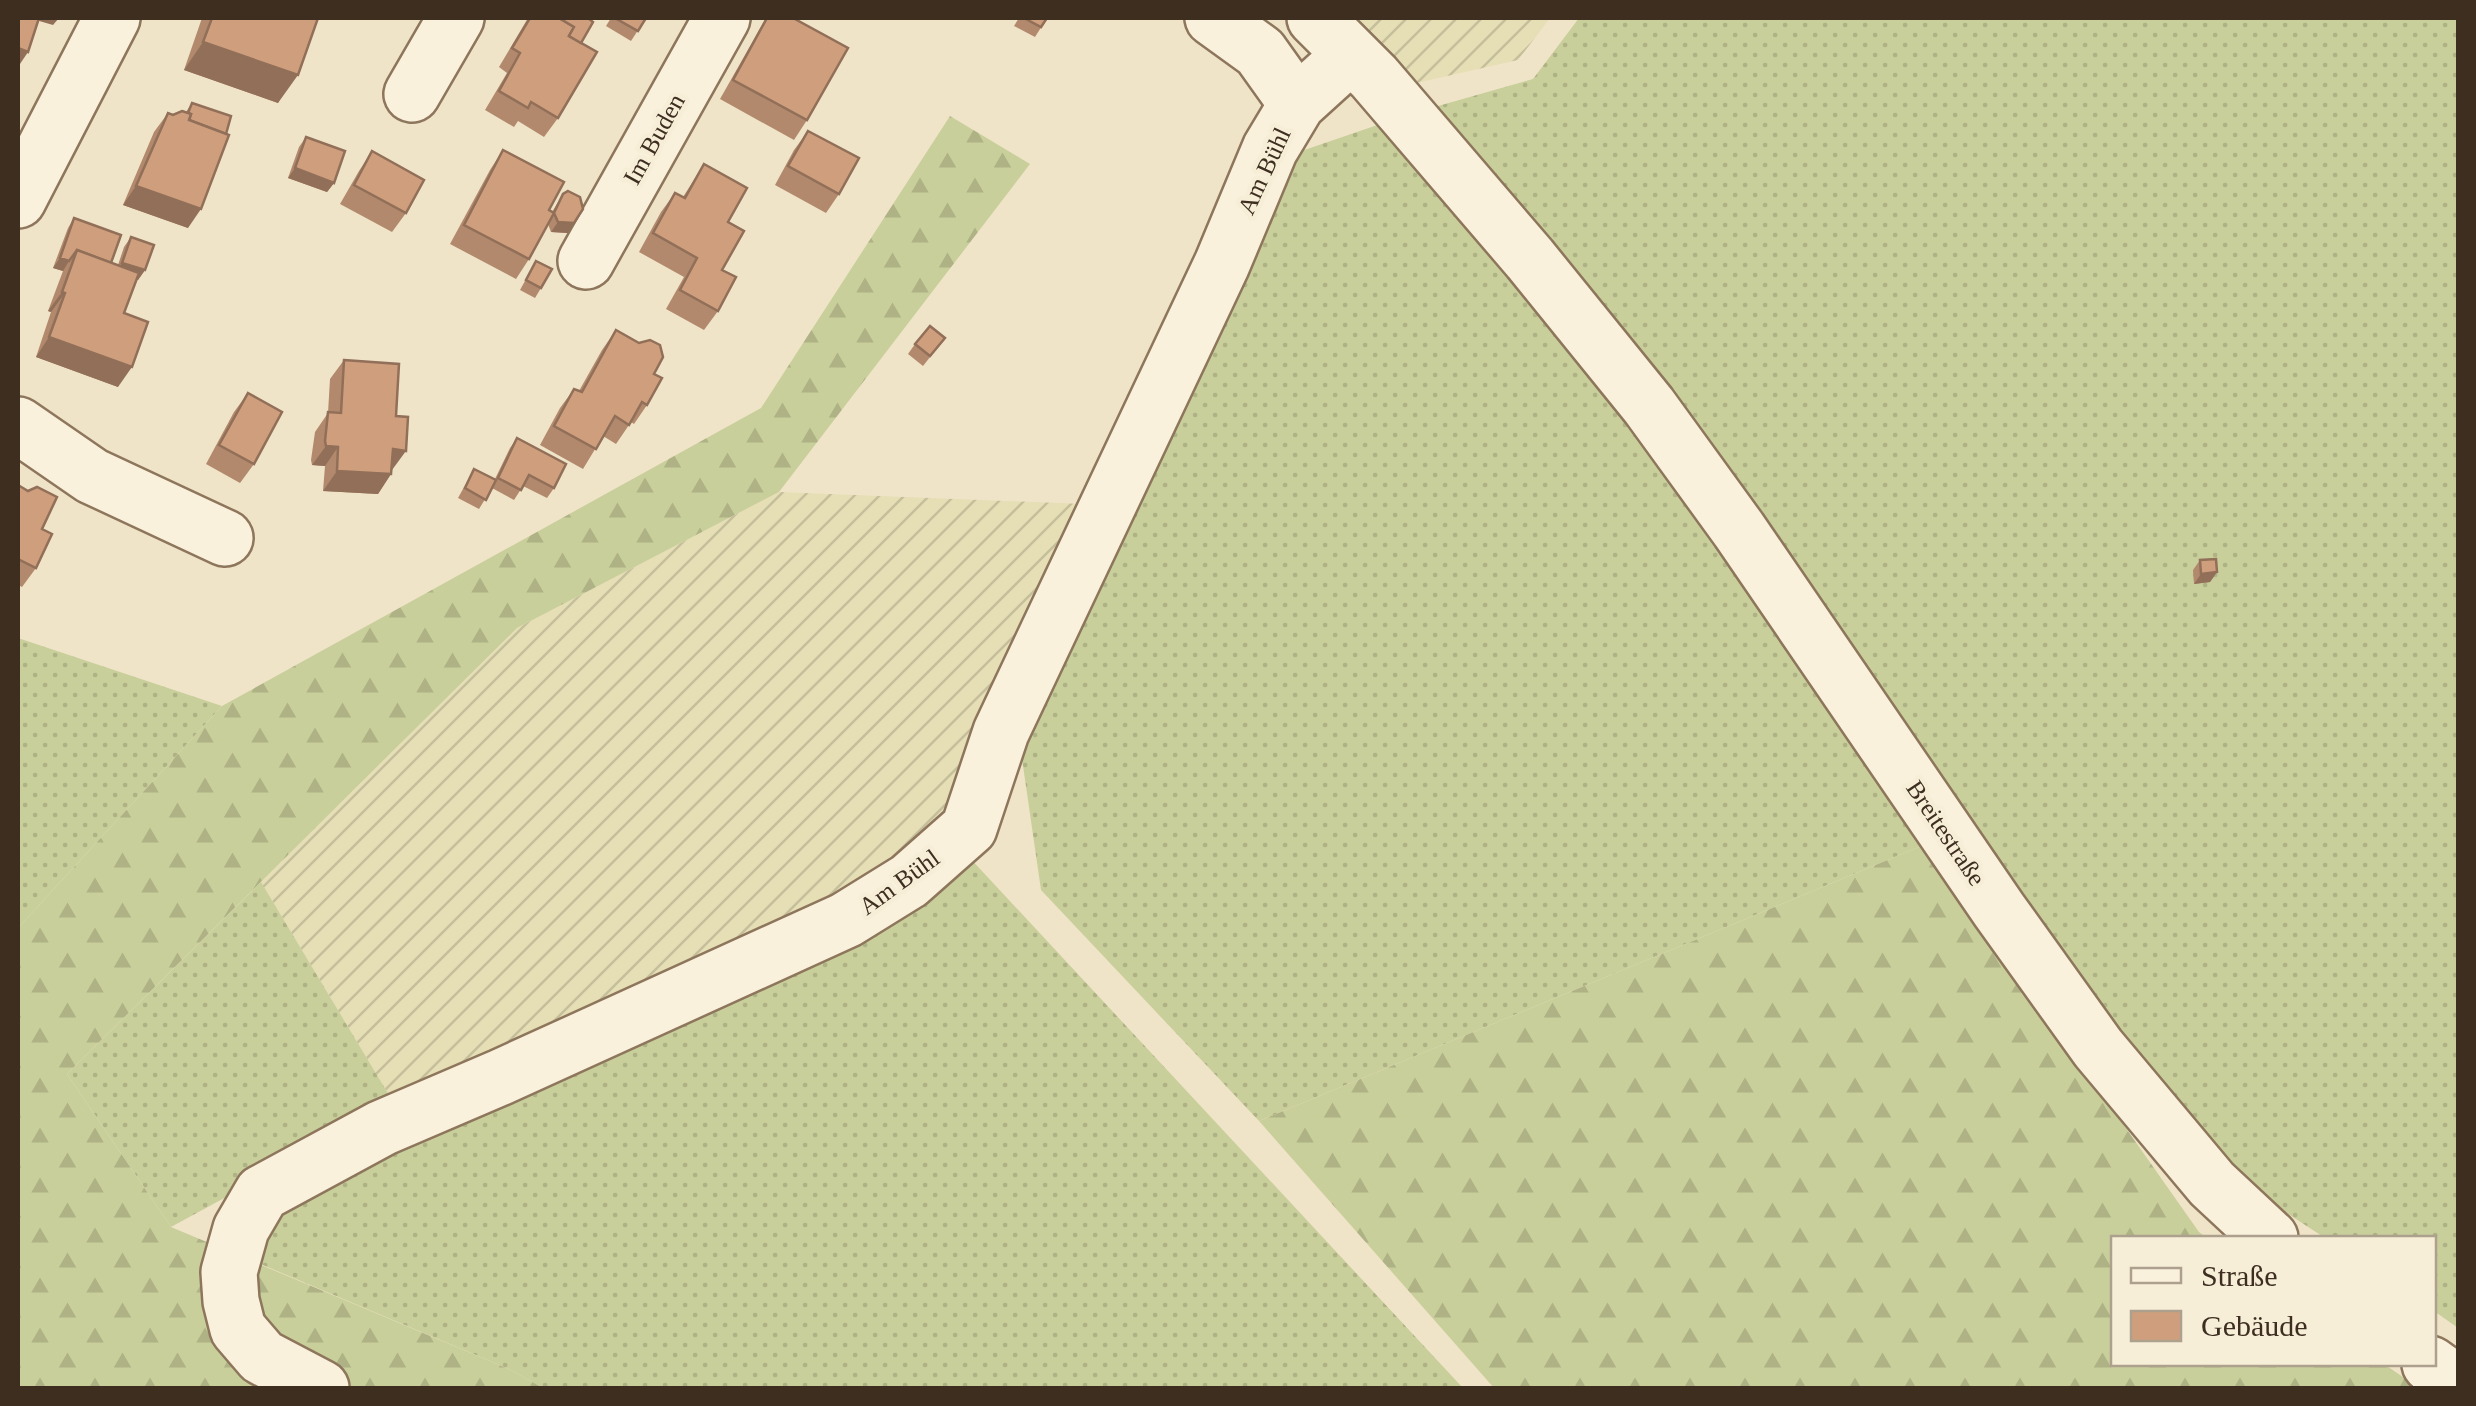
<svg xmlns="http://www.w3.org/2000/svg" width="2476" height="1406" font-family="'Times New Roman',serif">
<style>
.farmland{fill:url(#farmland-furrows)}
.grass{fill:url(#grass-dots)}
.forest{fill:url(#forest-firs)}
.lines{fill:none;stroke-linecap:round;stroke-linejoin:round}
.minor-casing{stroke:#8d765c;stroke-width:60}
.minor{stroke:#faf1dc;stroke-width:55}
.wall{fill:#b2896c}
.shaded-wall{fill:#916f58}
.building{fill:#cf9f7d;stroke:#916f58;stroke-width:2.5}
.labels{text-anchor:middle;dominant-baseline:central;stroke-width:9;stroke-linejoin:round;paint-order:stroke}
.street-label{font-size:25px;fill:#3d2e20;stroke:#f7eed8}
</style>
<defs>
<pattern id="farmland-furrows" width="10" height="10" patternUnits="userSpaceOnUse" patternTransform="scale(2.5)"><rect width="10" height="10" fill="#e6deb5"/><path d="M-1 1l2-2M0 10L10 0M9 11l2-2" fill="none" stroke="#c6bf9b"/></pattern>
<pattern id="grass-dots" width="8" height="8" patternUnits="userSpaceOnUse" patternTransform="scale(2.5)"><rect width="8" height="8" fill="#c9cf9b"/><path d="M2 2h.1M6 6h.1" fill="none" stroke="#aeb285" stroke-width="1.8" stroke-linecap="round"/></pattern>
<pattern id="forest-firs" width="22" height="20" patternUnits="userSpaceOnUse" patternTransform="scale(2.5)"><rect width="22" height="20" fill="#c9cf9b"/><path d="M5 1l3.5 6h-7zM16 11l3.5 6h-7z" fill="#aeb285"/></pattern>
</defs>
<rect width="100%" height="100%" fill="#f0e4c8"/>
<g class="farmland">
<polygon points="1339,18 1550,18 1518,60 1403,86"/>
<polygon points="779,492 1083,504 946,818 841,909 395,1105 261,882 517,628"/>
</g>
<g class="grass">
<polygon points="1579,18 2458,18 2458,1328 2434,1311 2434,1238 2325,1238 2233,1178 2098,1012 1424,110 1533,79"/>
<polygon points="1392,120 1676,471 1926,844 1259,1121 1041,890 1020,745 1278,159"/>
<polygon points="18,638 222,706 18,928"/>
<polygon points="968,856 1463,1388 543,1388 511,1370 251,1260 291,1196"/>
<polygon points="261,882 395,1105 171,1227 67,1074"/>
</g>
<g class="forest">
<polygon points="950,116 1030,164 779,492 517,628 67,1074 171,1227 511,1370 543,1388 18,1388 18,928 222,706 761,408"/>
<polygon points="1926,844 2199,1232 2207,1238 2114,1238 2114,1364 2384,1364 2419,1388 1494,1388 1259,1121"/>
</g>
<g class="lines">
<defs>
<g id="minor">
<polyline points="1213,18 1260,52 1297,104"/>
<polyline points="1315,18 1374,77 1530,259 1649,406 1739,530 1999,910 2098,1048 2212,1184 2270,1238"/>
<polyline points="412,94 456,18"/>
<polyline points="18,200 112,18"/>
<polyline points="586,261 722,18"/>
<polyline points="18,425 92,476 225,538"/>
<polyline points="2430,1364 2458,1384"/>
<polyline points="321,1388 262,1357 238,1329 231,1301 229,1272 241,1229 262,1193 382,1128 501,1077 846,920 909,881 969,828 1001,732 1222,264 1270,149 1297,104 1351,55"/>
</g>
</defs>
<use href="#minor" class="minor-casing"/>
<use href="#minor" class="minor"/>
</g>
<g class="wall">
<polygon points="202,18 318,18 278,103 184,70"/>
<polygon points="528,18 588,18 558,118 544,137 518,121 514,127 485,110 507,73 499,67"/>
<polygon points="611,18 646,18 631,41 606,26"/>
<polygon points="766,18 793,18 807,120 794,140 720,99"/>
<polygon points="1019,18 1047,18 1035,37 1014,26"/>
<polygon points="192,103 188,228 123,205 154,132 168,113 173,115 186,112"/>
<polygon points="808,131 839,194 826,213 775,185 794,150"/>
<polygon points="306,137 334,183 327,192 288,178 299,147"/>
<polygon points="503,150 549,210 552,212 563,194 568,233 551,232 548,224 529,259 516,279 450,244 490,170"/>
<polygon points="372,151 406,213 392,232 340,204 359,171"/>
<polygon points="704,164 728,222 718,311 704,330 666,309 684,277 639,252 661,212 675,193 683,197"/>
<polygon points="74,218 111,263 118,265 124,247 131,237 145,270 138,280 136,280 124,313 118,387 36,357 51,312 48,311 63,271 53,268 68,228"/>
<polygon points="536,261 541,288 535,298 520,290"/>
<polygon points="616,330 654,374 647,405 634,424 631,422 616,444 603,436 583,469 540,445 560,408 574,389 579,391 602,350"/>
<polygon points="915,344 938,347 923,366 908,354"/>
<polygon points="344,360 396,416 391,474 378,494 323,491 325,466 312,465 311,460 315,432 328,413 330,379"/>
<polygon points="248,393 254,464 240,483 206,464 234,412"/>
<polygon points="517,438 554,488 547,498 523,486 514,500 492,488 479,509 458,498 474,469 495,479 510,448"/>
<polygon points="18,485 42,529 36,568 22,587 18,585"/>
<polygon points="2200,560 2217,572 2210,582 2194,584 2193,570"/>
</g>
<g class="shaded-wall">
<polygon points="29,18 59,18 53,25"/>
<polygon points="203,42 298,75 278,103 184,70"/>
<polygon points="18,48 28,52 18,67"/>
<polygon points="295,168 334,183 327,192 288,178"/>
<polygon points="136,186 201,209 188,228 123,205"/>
<polygon points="558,222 574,223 568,233 551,232"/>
<polygon points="60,258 69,261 63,271 53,268"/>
<polygon points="122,263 145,270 138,280 115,273"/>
<polygon points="62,292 65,293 51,312 48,311"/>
<polygon points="49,337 132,367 118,387 36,357"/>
<polygon points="326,446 338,447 325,466 312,465"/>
<polygon points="393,449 406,451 392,470"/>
<polygon points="337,471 391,474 378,494 323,491"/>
<polygon points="2217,572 2210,582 2194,584 2201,574"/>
</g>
<g class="building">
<polygon points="18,18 39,18 28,52 18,48"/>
<polygon points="212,18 318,18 298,75 203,42"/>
<polygon points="530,18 559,18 574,27 569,36 597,52 558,118 531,102 528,108 499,91 520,53 512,48"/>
<polygon points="559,18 588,18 593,22 581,43 569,36 574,27"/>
<polygon points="615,18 646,18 638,31"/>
<polygon points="767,18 793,18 848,48 807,120 733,80"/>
<polygon points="1024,18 1047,18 1041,27"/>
<polygon points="192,103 231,116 226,134 189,120 191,114 188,113"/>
<polygon points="182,111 191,114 189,120 229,135 201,209 136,186 168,113 173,115"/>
<polygon points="808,131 859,158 839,194 788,166"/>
<polygon points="306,137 345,151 334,183 295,168"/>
<polygon points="503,150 564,182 549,210 554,213 529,259 464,225"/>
<polygon points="372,151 424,180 406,213 354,185"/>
<polygon points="704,164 747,188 728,222 744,231 722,270 736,277 718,311 680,290 697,258 653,233 675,193 685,198"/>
<polygon points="568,191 580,197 583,209 574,223 558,222 554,213 563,194"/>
<polygon points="74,218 121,235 111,263 77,250 69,261 60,258"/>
<polygon points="131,237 154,245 145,270 122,263"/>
<polygon points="77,250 139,273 124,313 148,322 132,367 49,337 65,293 62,292"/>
<polygon points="536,261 552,269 541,288 526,280"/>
<polygon points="930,326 945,338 930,356 915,344"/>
<polygon points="616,330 639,343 650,340 660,345 663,357 654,374 662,378 647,405 642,402 629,425 615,416 596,449 554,426 574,389 582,392"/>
<polygon points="344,360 399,364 396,416 408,417 406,451 393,449 391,474 337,471 338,447 326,446 325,441 328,412 341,413"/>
<polygon points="248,393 282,412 254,464 219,445"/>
<polygon points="517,438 566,464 554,488 529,475 521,490 498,478"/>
<polygon points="474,469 496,480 486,500 465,488"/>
<polygon points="18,485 28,491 37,487 57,497 42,529 52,534 36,568 18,559"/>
<polygon points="2216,559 2217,572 2201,574 2200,560"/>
</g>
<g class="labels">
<g class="street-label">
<text transform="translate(654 139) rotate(-61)">Im Buden</text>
<text transform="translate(1264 171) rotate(-65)">Am Bühl</text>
<text transform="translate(1946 833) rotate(56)">Breitestraße</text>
<text transform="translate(899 882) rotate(-36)">Am Bühl</text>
</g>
</g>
<rect width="2476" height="1406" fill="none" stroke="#3d2e20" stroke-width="40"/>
<rect x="2111" y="1236" width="325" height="130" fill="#f7eed8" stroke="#ada18e" stroke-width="2.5"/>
<rect x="2131" y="1268" width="50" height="15" fill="#faf1dc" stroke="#ada18e" stroke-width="2.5"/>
<text x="2201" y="1286" font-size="30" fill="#3d2e20">Straße</text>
<rect x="2131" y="1311" width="50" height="30" fill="#cf9f7d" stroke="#ada18e" stroke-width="2.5"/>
<text x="2201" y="1336" font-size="30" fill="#3d2e20">Gebäude</text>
</svg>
